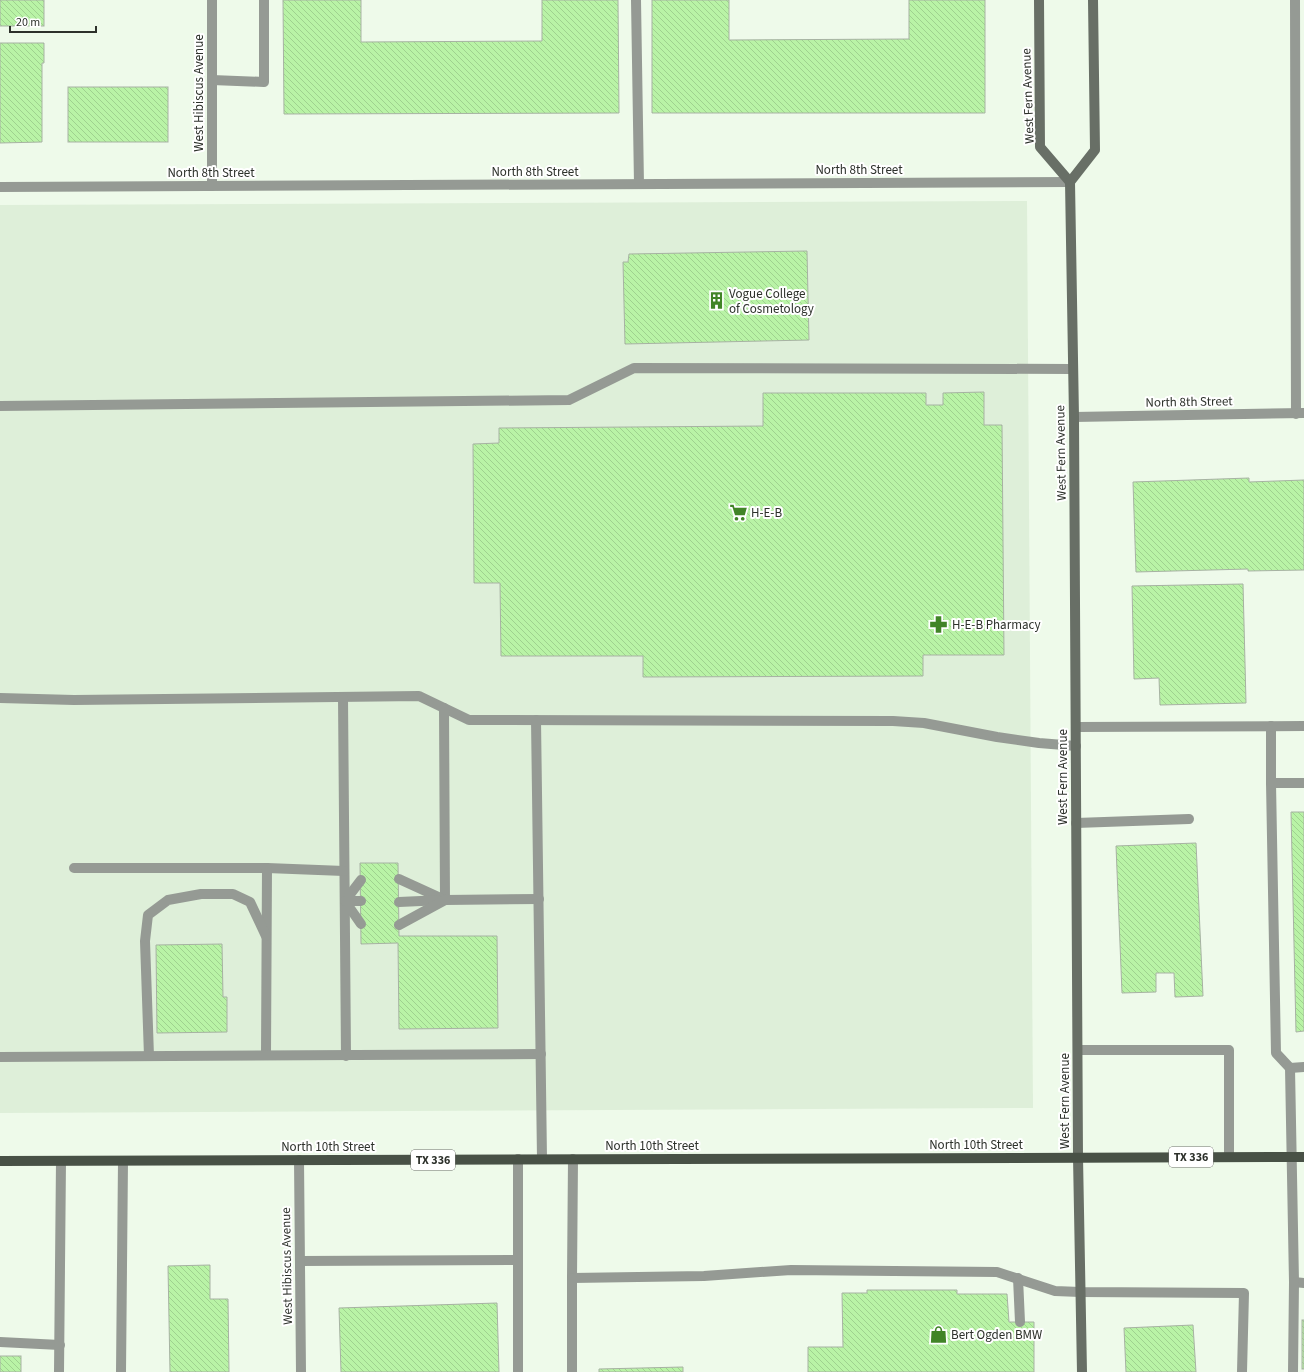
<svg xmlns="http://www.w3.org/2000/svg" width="1304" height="1372" font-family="'Source Sans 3',sans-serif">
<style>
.built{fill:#deefd9}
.building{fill:url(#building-back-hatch);stroke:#a7b2a3}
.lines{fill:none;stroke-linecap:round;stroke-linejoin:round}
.lane{stroke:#959a94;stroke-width:10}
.street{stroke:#959a94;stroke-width:10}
.secondary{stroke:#686f66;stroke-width:10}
.primary{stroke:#485146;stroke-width:10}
.labels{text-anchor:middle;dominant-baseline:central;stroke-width:4;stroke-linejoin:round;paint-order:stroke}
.shield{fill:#fff;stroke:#6c6f6b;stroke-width:1}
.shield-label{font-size:12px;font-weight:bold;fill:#2d312b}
.street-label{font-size:13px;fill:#2d312b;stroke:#fff}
.poi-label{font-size:13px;fill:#2d312b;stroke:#fff;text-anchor:start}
</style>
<defs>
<pattern id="building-back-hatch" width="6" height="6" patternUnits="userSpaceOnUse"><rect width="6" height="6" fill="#b9f3a6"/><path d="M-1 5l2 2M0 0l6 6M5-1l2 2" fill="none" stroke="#9fd18f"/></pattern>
</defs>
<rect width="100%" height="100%" fill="#eefaea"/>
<polygon class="built" points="1027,201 1033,1108 0,1113 0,205"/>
<g class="building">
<rect x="0" y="0" width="44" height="26"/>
<polygon points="283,0 361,0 361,42 542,41 542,0 618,0 619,113 284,114"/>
<polygon points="652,0 729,0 729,40 909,39 909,0 985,0 985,113 652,113"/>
<polygon points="0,43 44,43 44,63 42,63 42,142 0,143"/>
<rect x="68" y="87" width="100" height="55"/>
<polygon points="807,251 809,340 625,344 623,262 628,262 629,254"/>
<polygon points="984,392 984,425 1002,425 1004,655 923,655 923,676 643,677 643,656 501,656 500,583 474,583 473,444 499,443 499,428 763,426 763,393 926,393 926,405 943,405 943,393"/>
<polygon points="1249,478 1249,482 1304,480 1304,570 1248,571 1248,569 1136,572 1133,482"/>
<polygon points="1243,584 1246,703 1160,705 1159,678 1134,679 1132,586"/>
<polygon points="1291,812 1304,812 1304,1031 1296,1032"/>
<polygon points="1196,843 1203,996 1175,997 1174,973 1156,973 1156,992 1122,993 1116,846"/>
<polygon points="360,863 398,863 399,936 497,936 498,1028 399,1029 398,943 361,944"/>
<polygon points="222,944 223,997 227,997 227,1032 157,1033 156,945"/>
<polygon points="210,1265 210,1299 228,1299 229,1372 170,1372 168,1266"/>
<polygon points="867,1290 957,1290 957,1294 1007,1294 1009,1322 1034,1322 1034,1372 808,1372 808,1347 843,1347 842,1293 867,1293"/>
<polygon points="497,1303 499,1372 341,1372 339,1308"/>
<rect x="1302" y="1320" width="2" height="49"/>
<polygon points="1193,1325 1196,1372 1126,1372 1124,1328"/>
<rect x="0" y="1356" width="21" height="16"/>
<polygon points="683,1367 683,1372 599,1372 599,1369"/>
</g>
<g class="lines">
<g class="lane">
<polyline points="636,0 639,184"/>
<polyline points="1295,0 1296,414"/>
<polyline points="212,80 264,82 264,0"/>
<polyline points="0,406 569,400 634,368 1072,369"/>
<polyline points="0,698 74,700 419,696 469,720 893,721 924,723 997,737 1039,743 1076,746"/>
<polyline points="343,698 346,1056"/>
<polyline points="444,708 445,900"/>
<polyline points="536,720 542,1159"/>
<polyline points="1271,726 1271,783"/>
<polyline points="1076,727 1304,726"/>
<polyline points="1304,783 1271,783 1276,1053 1290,1068 1294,1282 1304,1283"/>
<polyline points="1076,823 1189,819"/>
<polyline points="74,868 267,868 344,871"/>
<polyline points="399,879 445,900"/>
<polyline points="345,901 361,924"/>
<polyline points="345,901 361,880"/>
<polyline points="345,901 361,901"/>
<polyline points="399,902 443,900"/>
<polyline points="399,925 445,900 539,899"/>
<polyline points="1078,1050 1229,1050 1229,1157"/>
<polyline points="266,1055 267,868"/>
<polyline points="149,1056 145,941 148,915 168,900 201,894 233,894 250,902 266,936"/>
<polyline points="0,1057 541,1054"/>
<polyline points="1290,1068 1304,1067"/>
<polyline points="573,1159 572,1278 704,1276 791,1270 997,1272 1055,1291 1080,1292 1244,1293 1242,1372"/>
<polyline points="300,1261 518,1260"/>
<polyline points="1018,1278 1020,1322"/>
<polyline points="0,1342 60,1345"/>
<polyline points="59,1372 61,1161"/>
<polyline points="121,1372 123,1161"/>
<polyline points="518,1372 518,1159"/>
<polyline points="572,1372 572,1278"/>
<polyline points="1293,1372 1294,1282"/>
</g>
<g class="street">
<polyline points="212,0 212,186"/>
<polyline points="0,187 1070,182"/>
<polyline points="1074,417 1304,413"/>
<polyline points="299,1160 301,1372"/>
</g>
<g class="secondary">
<polyline points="1039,0 1040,147 1070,182"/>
<polyline points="1082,1372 1078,1157 1074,417 1070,182 1095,150 1093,0"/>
</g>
<polyline class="primary" points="0,1161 1304,1157"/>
</g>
<defs>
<symbol id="building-bare" viewBox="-9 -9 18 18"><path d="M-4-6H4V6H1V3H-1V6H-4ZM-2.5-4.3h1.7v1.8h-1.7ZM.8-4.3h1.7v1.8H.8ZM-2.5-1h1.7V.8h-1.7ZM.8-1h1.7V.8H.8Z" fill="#418427" stroke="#fff" stroke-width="2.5" paint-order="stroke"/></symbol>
<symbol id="supermarket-bare" viewBox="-9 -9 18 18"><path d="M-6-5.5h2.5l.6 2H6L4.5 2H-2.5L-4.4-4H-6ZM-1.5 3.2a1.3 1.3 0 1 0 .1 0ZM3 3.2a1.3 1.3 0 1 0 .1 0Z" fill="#418427" stroke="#fff" stroke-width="2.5" paint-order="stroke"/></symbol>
<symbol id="pharmacy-bare" viewBox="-9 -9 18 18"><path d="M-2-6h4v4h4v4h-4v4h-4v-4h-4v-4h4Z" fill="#418427" stroke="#fff" stroke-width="2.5" paint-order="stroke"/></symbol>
<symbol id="shop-bare" viewBox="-9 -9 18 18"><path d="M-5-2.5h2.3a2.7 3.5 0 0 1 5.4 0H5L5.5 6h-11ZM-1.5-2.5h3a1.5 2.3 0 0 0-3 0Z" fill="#418427" stroke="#fff" stroke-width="2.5" paint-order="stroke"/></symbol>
</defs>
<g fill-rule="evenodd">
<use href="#building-bare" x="704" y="288" width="25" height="25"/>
<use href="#supermarket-bare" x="726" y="500" width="25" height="25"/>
<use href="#pharmacy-bare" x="926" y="612" width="25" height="25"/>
<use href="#shop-bare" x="926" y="1322" width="25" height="25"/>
</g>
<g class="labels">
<g class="shield">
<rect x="1169" y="1147" width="44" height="20" rx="3"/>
<rect x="411" y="1150" width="44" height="20" rx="3"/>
</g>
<g class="shield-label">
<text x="1191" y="1157">TX 336</text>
<text x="433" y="1160">TX 336</text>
</g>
<g class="street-label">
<text transform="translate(199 93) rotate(-90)">West Hibiscus Avenue</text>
<text transform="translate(1028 96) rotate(-92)">West Fern Avenue</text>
<text x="859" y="170">North 8th Street</text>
<text x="535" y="172">North 8th Street</text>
<text x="211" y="173">North 8th Street</text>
<text transform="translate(1189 402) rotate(-1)">North 8th Street</text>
<text transform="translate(1061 453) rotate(-91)">West Fern Avenue</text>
<text transform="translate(1063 777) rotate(-90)">West Fern Avenue</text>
<text transform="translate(1065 1101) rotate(-90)">West Fern Avenue</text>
<text x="976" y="1145">North 10th Street</text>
<text x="652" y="1146">North 10th Street</text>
<text x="328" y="1147">North 10th Street</text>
<text transform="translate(287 1266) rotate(-91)">West Hibiscus Avenue</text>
</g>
<g class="poi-label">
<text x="729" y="294">Vogue College<tspan x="729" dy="15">of Cosmetology</tspan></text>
<text x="751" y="513">H-E-B</text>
<text x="952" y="625">H-E-B Pharmacy</text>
<text x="951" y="1335">Bert Ogden BMW</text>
</g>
</g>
<path d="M10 26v6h86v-6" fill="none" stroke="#2d312b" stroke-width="2"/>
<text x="16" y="26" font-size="12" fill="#2d312b" stroke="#ffffff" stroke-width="3" paint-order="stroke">20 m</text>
</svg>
